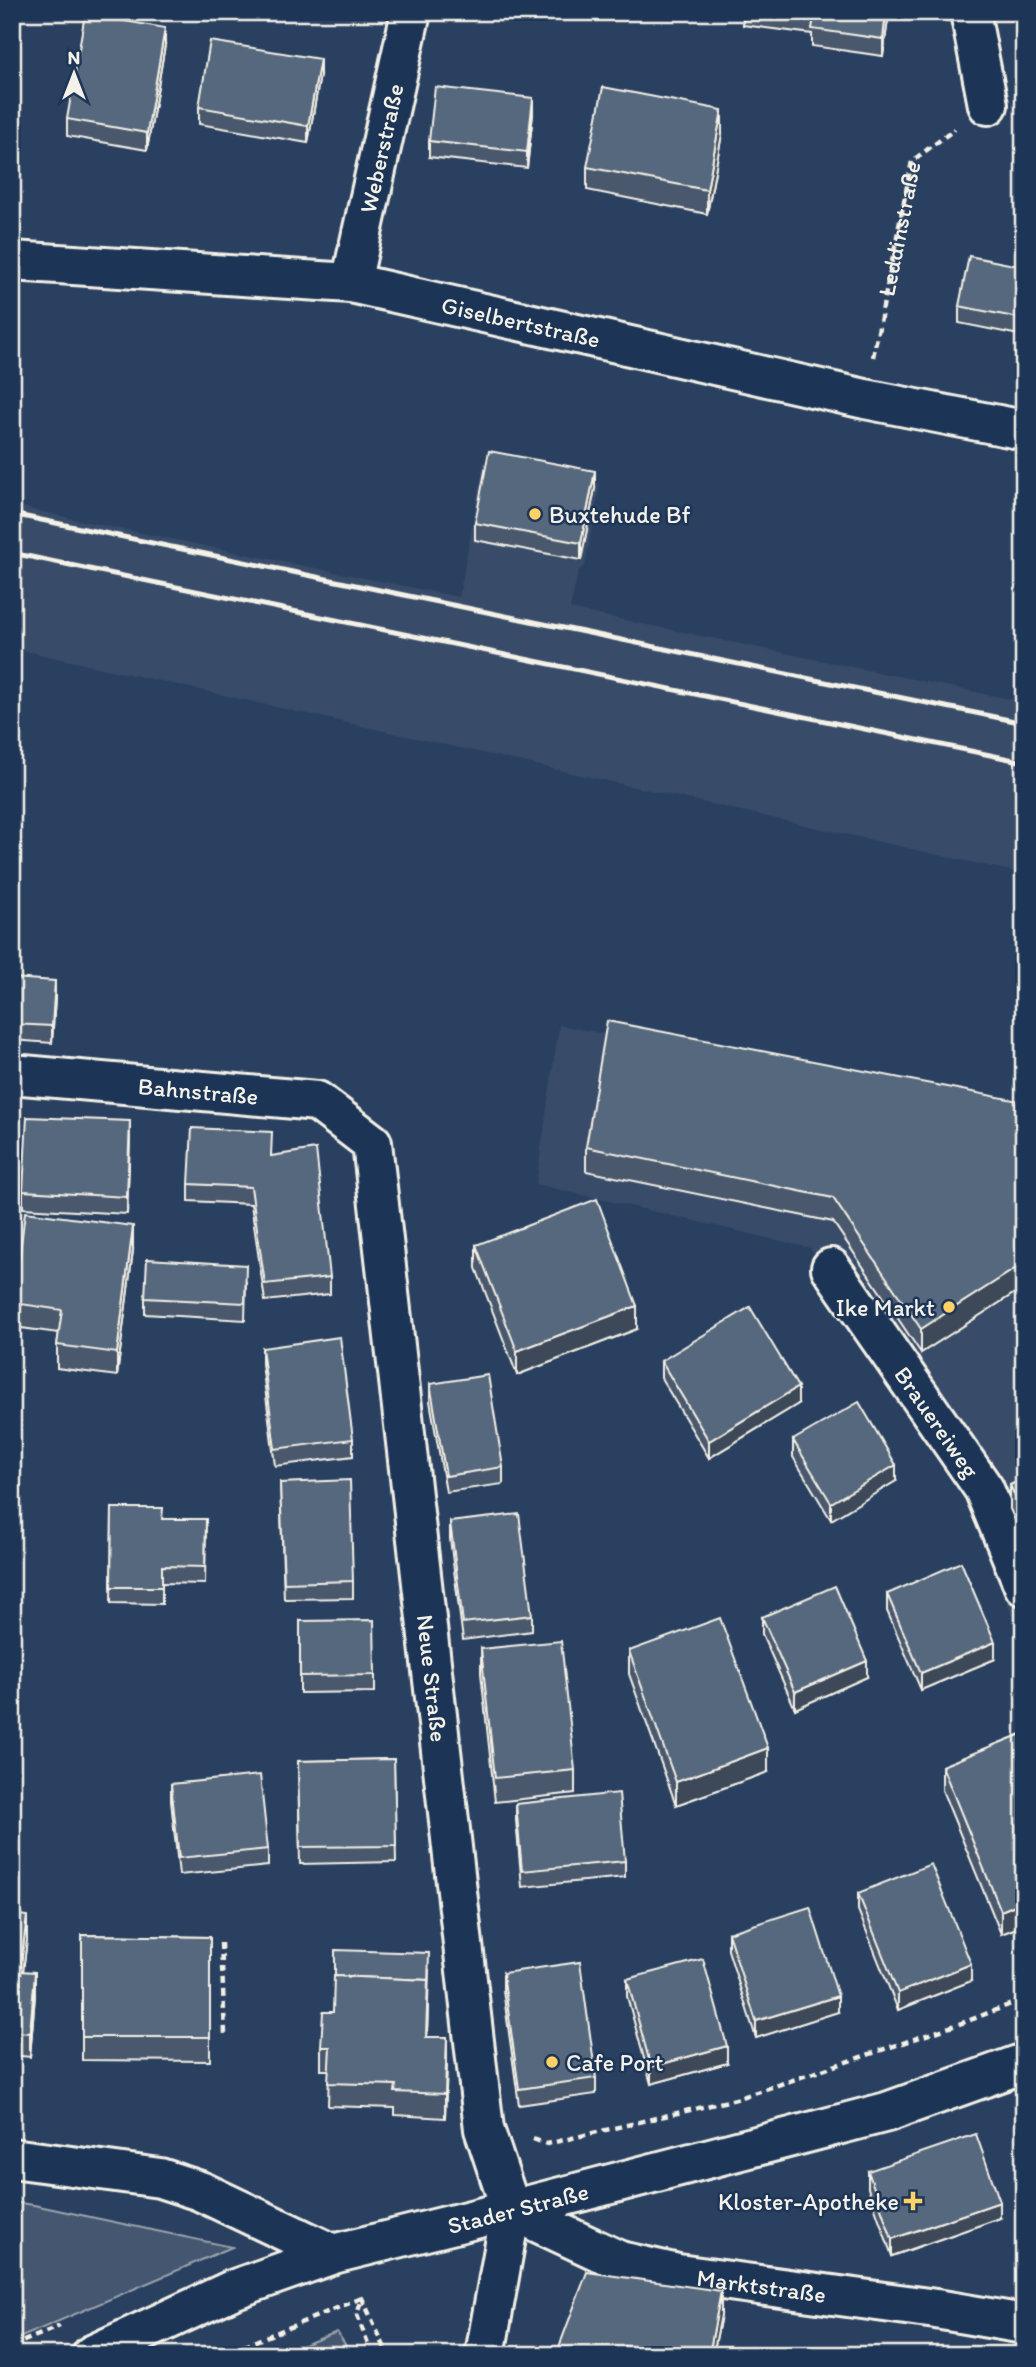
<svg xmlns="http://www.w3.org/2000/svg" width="1036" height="2367" font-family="Itim,sans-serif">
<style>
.built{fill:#374c69}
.green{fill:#445771;stroke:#9ca4ac;stroke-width:2}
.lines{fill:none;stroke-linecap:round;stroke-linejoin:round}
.minor-casing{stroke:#f4f1e8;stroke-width:44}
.path{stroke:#f4f1e8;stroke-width:4.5;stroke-dasharray:7 5;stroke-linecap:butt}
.minor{stroke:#1d3557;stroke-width:38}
.rail{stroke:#f4f1e8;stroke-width:5}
.wall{fill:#4a596c;stroke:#f4f1e8;stroke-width:2}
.shaded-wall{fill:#3c4858;stroke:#f4f1e8;stroke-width:2}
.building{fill:#56677d;stroke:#f4f1e8;stroke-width:2}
.poi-dot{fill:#ffd166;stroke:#1d3557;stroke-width:2.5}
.labels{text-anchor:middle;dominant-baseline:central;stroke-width:5;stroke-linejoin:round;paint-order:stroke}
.street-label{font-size:24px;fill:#f4f1e8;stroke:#1d3557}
.poi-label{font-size:24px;fill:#f4f1e8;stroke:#1d3557;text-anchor:start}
</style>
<rect width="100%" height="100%" fill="#2a4060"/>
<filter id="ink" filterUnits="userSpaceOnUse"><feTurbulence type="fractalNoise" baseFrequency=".0143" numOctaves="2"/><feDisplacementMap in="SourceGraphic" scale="14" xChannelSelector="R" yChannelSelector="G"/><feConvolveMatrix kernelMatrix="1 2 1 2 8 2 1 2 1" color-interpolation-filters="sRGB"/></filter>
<g filter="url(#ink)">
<g class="built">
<polygon points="484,461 600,484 585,566 579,570 570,609 1024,702 1024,874 12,648 12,505 87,522 459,597"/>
<polygon points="559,1025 1024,1116 1024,1646 967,1503 810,1248 536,1184"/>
</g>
<g class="green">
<polygon points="12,2202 34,2205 232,2247 12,2341"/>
<polygon points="337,2332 352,2355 278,2355"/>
</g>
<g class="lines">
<defs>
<g id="minor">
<polyline points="970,12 988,105"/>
<path id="s2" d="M 12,261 L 351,283 L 865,399 L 1024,430"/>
<path id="s3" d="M 351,283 L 411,12"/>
<path id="s4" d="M 12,1074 L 317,1101 L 372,1143 L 484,2129 L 511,2210 L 485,2355"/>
<path id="s5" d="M 831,1268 L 984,1489 L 1024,1586"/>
<polyline points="12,2158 160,2178 200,2191 333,2254"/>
<path id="s6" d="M 511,2210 L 620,2261 L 678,2274 L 936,2309 L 1024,2324"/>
<path id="s7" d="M 92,2355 L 232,2290 L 333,2254 L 511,2210 L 887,2112 L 1024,2063"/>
</g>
</defs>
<use href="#minor" class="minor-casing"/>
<g class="path">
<path id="s1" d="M 873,357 L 912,161 L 955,129"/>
<polyline points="221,1943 225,2034"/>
<polyline points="533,2139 547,2144 736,2099 965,2022 1024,1999"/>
<polyline points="12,2346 60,2326"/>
<polyline points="221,2355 362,2298"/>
<polyline points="372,2355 357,2315 362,2298 388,2355"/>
</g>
<use href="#minor" class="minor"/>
<g class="rail">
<polyline points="12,514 1024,723"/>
<polyline points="12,553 1024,762"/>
</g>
</g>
<g class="wall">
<polygon points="716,12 889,12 883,56 812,46 812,34 743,25 743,16"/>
<polygon points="165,45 147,150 67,136 67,119"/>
<polygon points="320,75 308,143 199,124 199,107"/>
<polygon points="533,114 527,168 429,157 429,141"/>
<polygon points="722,134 707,214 587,190 587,167"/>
<polygon points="1024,267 1024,336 959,323 959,306"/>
<polygon points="595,488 581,560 475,540 475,523"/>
<polygon points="12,978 55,997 52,1043 12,1040"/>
<polygon points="1024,1102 1024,1287 921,1353 833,1222 586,1171 586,1147"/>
<polygon points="130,1138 127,1214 23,1208 23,1191"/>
<polygon points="272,1156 330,1277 330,1294 265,1301 251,1204 189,1201 189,1184"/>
<polygon points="476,1245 637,1329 517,1375 476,1268"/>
<polygon points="133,1250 117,1376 57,1368 57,1345 59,1333 14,1327 14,1303"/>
<polygon points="246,1282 245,1320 145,1314 145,1298"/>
<polygon points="262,1348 353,1439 353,1456 275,1466 262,1364"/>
<polygon points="661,1361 798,1404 709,1458 661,1378"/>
<polygon points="430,1384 503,1467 503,1484 446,1492 430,1401"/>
<polygon points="793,1440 896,1481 831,1520 793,1457"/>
<polygon points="1024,1479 1024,1540 1010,1509 1010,1485"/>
<polygon points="280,1483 353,1581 353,1598 284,1599"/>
<polygon points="112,1508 163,1519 206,1519 205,1584 162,1583 162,1604 111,1603"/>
<polygon points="450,1522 532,1615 532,1631 463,1640 450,1539"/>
<polygon points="887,1594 995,1659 921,1690 887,1611"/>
<polygon points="762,1617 867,1677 795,1709 762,1634"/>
<polygon points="300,1621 375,1675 375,1692 300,1693"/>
<polygon points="481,1649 575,1770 575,1793 495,1802 481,1673"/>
<polygon points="629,1651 768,1772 676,1805 629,1674"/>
<polygon points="1024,1733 1024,1925 1001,1934 942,1790 942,1766"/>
<polygon points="394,1759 396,1862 300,1864 298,1761"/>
<polygon points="171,1784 268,1849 268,1866 179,1875 171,1801"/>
<polygon points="516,1804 625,1861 625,1877 522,1887 516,1820"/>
<polygon points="858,1893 971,1981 898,2010 858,1910"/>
<polygon points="12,1914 27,1940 23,1971 35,1995 30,2057 12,2055"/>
<polygon points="728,1933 838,2012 756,2038 728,1950"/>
<polygon points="82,1935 210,1937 210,2061 82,2060"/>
<polygon points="429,1970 427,2037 447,2061 445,2118 395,2115 395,2108 328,2106 329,2070 321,2070 321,2047 333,2012"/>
<polygon points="503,1973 596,2078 596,2094 519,2105 503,1990"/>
<polygon points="627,1979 727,2063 651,2084 627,1996"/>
<polygon points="868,2171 1000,2218 892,2256 868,2188"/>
<polygon points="721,2315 713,2355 556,2355"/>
</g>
<g class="shaded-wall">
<polygon points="886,12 889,12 883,56 883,39"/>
<polygon points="165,28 165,45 147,150 147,133"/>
<polygon points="20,35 20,43 12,99 12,91"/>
<polygon points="320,59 320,75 308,143 308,126"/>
<polygon points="533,98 533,114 527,168 527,152"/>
<polygon points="722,110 722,134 707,214 707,190"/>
<polygon points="595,471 595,488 581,560 581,543"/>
<polygon points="55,981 55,997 52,1043 52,1026"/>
<polygon points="130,1121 130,1138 127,1214 127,1197"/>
<polygon points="133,1226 133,1250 117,1376 117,1353"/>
<polygon points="1024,1263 1024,1287 921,1353 921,1329"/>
<polygon points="637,1306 637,1329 517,1375 517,1351"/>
<polygon points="798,1387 798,1404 709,1458 709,1441"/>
<polygon points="896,1465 896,1481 831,1520 831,1503"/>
<polygon points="995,1642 995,1659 921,1690 921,1673"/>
<polygon points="867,1661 867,1677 795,1709 795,1692"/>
<polygon points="768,1748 768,1772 676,1805 676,1782"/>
<polygon points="1024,1901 1024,1925 1001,1934 1001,1911"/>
<polygon points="27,1916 27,1940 20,1994 20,1971"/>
<polygon points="971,1964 971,1981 898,2010 898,1993"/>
<polygon points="35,1972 35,1995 30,2057 30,2033"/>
<polygon points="428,1980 428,2003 426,2060 426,2037"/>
<polygon points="838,1996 838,2012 756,2038 756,2021"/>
<polygon points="447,2037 447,2061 445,2118 445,2094"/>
<polygon points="727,2046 727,2063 651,2084 651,2067"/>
<polygon points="1000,2202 1000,2218 892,2256 892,2239"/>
<polygon points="721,2291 721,2315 713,2355 709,2355"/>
</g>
<g class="building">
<polygon points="776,12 886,12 883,39 812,29 814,17"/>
<polygon points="85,14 165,28 147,133 67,119"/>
<polygon points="12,33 20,35 12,91"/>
<polygon points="210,41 320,59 308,126 199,107"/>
<polygon points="435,87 533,98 527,152 429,141"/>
<polygon points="603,87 722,110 707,190 587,167"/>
<polygon points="969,256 1024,267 1024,319 959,306"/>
<polygon points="489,451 595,471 581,543 475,523"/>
<polygon points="12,978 55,981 52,1026 12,1024"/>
<polygon points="607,1021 1024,1102 1024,1263 921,1329 833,1198 586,1147"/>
<polygon points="27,1117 130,1121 127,1197 23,1191"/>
<polygon points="192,1128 272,1132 271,1156 316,1149 330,1277 265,1284 251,1187 189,1184"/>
<polygon points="597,1199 637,1306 517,1351 476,1245"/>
<polygon points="25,1212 133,1226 117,1353 57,1345 62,1310 14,1303"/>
<polygon points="147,1259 246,1265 245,1303 145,1298"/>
<polygon points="750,1307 798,1387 709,1441 661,1361"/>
<polygon points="340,1337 353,1439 275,1449 262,1348"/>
<polygon points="488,1375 503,1467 446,1476 430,1384"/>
<polygon points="859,1402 896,1465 831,1503 793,1440"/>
<polygon points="1024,1479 1024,1516 1010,1485"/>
<polygon points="350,1480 353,1581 284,1583 280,1483"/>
<polygon points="112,1508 163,1508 162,1519 206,1519 205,1567 162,1566 162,1587 111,1587"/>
<polygon points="519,1514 532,1615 463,1623 450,1522"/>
<polygon points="961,1562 995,1642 921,1673 887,1594"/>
<polygon points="835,1586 867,1661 795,1692 762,1617"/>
<polygon points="720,1618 768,1748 676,1782 629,1651"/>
<polygon points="374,1620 375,1675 300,1676 300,1621"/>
<polygon points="561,1641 575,1770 495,1778 481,1649"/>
<polygon points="1024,1733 1024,1901 1001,1911 942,1766"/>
<polygon points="394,1759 396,1846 300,1847 298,1761"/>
<polygon points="260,1775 268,1849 179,1858 171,1784"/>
<polygon points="619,1793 625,1861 522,1871 516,1804"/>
<polygon points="931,1864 971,1964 898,1993 858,1893"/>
<polygon points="810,1907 838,1996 756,2021 728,1933"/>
<polygon points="12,1914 27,1916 20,1971 35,1972 30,2033 12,2032"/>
<polygon points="82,1935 210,1937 210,2037 82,2037"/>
<polygon points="335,1950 429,1953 428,1986 428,1980 335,1976"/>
<polygon points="703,1959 727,2046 651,2067 627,1979"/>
<polygon points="580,1962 596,2078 519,2089 503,1973"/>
<polygon points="334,1976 428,1980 426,2037 447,2037 445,2094 395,2092 396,2085 328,2083 330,2047 321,2047 323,2012 333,2012"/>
<polygon points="976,2134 1000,2202 892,2239 868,2171"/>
<polygon points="587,2272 721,2291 709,2355 674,2355 625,2346 624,2355 556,2355"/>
</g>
</g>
<g class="poi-dot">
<circle cx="535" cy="514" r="7"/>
<circle cx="949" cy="1307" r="7"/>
<circle cx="552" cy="2062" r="7"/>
<path d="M909.5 2190.5h7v7h7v7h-7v7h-7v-7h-7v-7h7z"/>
</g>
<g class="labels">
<g class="street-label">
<text stroke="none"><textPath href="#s3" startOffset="138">Weberstraße</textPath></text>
<text stroke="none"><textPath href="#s1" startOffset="131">Leddinstraße</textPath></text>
<text stroke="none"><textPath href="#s2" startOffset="514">Giselbertstraße</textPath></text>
<text stroke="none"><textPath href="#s4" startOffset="187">Bahnstraße</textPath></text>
<text stroke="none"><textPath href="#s5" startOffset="187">Brauereiweg</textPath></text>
<text stroke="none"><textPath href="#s4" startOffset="914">Neue Straße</textPath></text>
<text stroke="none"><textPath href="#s7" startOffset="452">Stader Straße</textPath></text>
<text stroke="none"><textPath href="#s6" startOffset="264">Marktstraße</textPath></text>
</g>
<g class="poi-label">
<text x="549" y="514">Buxtehude Bf</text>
<text x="935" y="1307" text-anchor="end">Ike Markt</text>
<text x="566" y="2062">Cafe Port</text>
<text x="899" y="2201" text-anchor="end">Kloster-Apotheke</text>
</g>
</g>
<rect width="1036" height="2367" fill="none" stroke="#1d3557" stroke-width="42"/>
<rect x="21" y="21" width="994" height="2325" fill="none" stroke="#f4f1e8" stroke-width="2.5" filter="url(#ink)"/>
<g transform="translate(74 74)" stroke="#1d3557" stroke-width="5" paint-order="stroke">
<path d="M0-5L12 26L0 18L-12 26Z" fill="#f4f1e8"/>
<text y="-10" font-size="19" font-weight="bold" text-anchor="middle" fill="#f4f1e8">N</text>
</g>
</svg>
